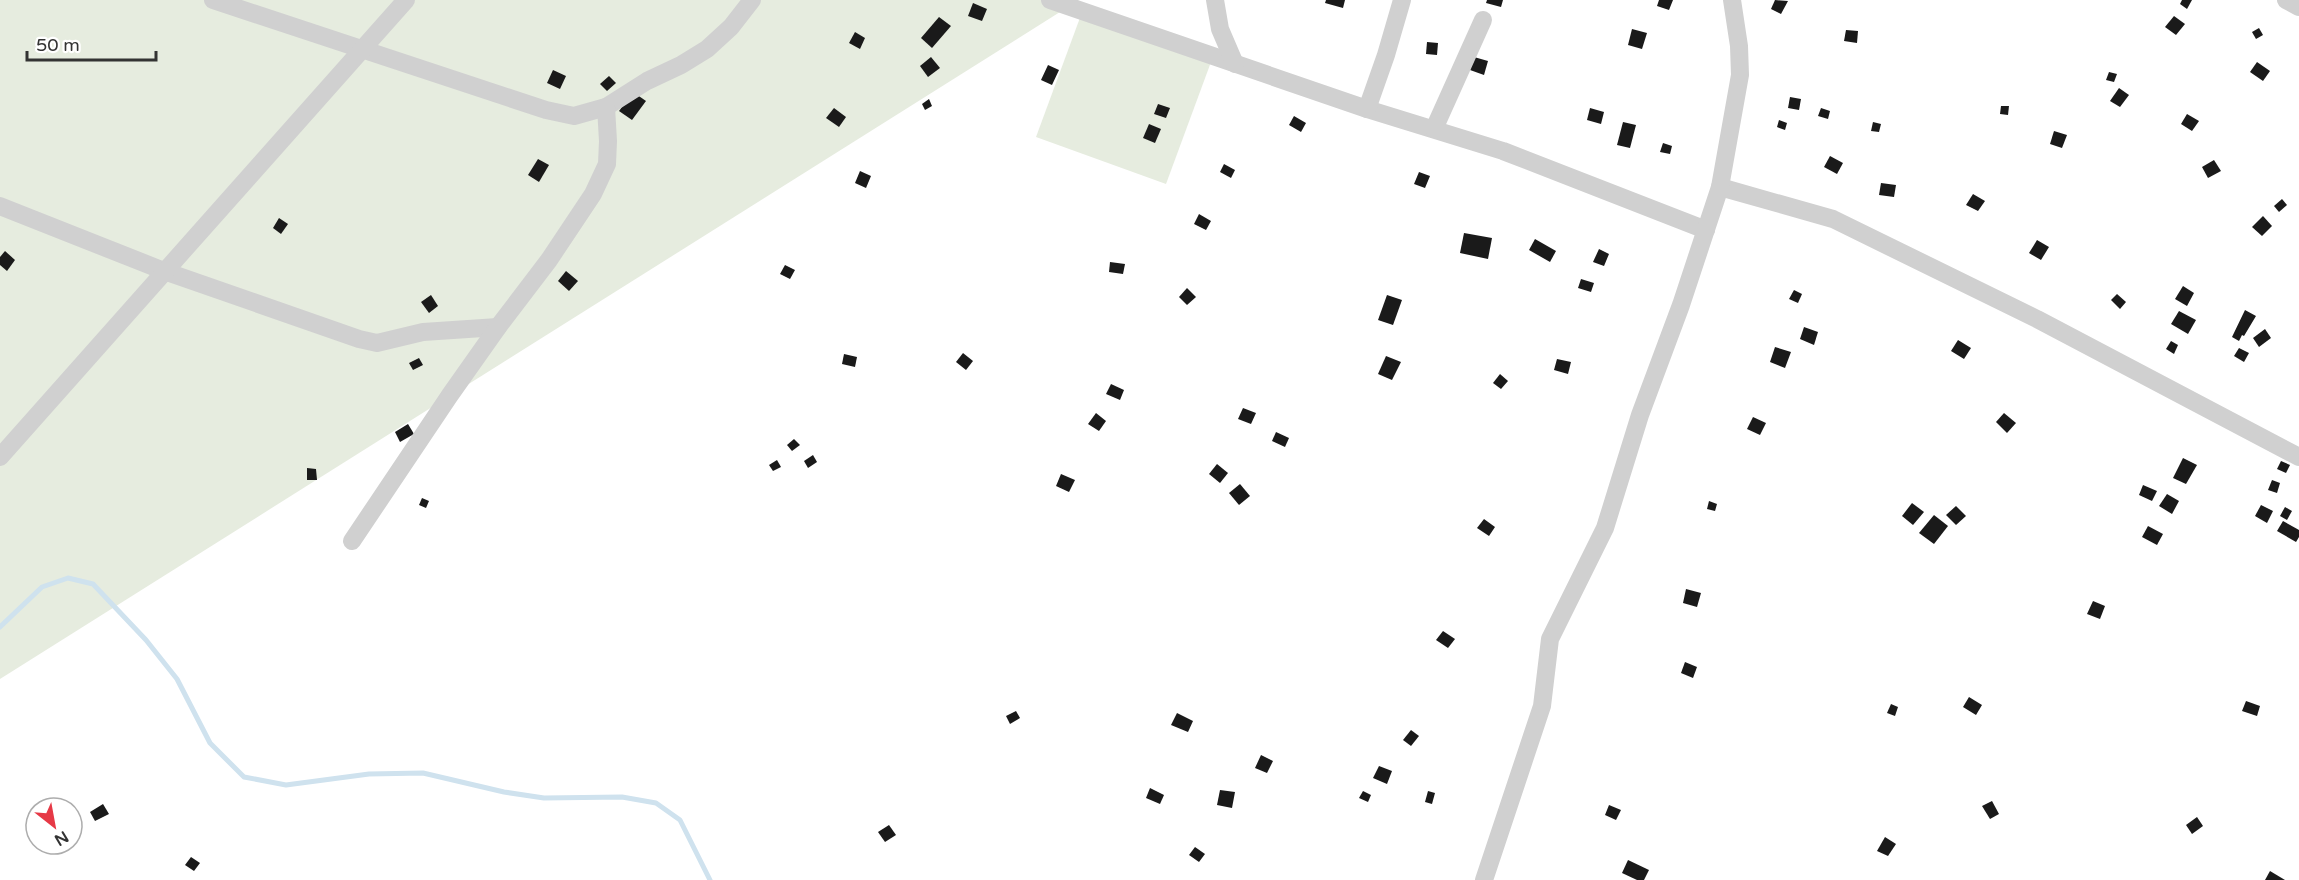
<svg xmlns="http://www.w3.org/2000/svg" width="2299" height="880" font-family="'Varela Round',sans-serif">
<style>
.green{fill:#e6ecdf}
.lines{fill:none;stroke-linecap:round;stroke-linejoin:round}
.stream{stroke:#cfe2ee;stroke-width:5}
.building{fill:#1a1a1a}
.minor{stroke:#d0d0d0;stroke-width:18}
</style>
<rect width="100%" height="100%" fill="#fff"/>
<g class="green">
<polygon points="0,0 1079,0 0,679"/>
<polygon points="1081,15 1211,62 1166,184 1036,137"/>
</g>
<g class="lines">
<polyline class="stream" points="0,627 42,587 68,578 93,584 146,640 177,679 210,743 244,777 286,785 369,774 423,773 504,792 544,798 622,797 656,803 680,820 710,880"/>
</g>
<g class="building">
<polygon points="1326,0 1345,0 1343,8 1325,3"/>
<polygon points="1487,0 1503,0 1501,7 1486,3"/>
<polygon points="1659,0 1673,0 1669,10 1657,6"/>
<polygon points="1775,0 1788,1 1781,14 1771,9"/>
<polygon points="2182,0 2192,0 2187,9 2180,4"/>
<polygon points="973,3 987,9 982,21 968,16"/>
<polygon points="2174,16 2185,24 2176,35 2165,27"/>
<polygon points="939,17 951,26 932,48 921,38"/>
<polygon points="2259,28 2263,35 2256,39 2252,32"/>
<polygon points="1632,29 1647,33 1642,49 1628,45"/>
<polygon points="1846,30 1858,31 1857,43 1844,41"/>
<polygon points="855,32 865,38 860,49 849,43"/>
<polygon points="1427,42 1438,43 1437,55 1426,54"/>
<polygon points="931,57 940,68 928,77 920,66"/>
<polygon points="1474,57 1488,61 1484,75 1470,70"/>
<polygon points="2257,62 2270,71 2263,81 2250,72"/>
<polygon points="1048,65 1059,70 1052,85 1041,80"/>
<polygon points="553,70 566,76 560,89 547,83"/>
<polygon points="2109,72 2117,74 2114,82 2106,80"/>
<polygon points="609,76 616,83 607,91 600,84"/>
<polygon points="2119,88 2129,95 2120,107 2110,101"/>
<polygon points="633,92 646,101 632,120 619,111"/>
<polygon points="1790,97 1801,99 1799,110 1788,108"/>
<polygon points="929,99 932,106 925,110 922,104"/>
<polygon points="1158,104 1170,108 1166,118 1154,114"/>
<polygon points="2001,106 2009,106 2008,115 2000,114"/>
<polygon points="834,108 846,117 839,127 826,118"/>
<polygon points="1590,108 1604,112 1601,124 1587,120"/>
<polygon points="1821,108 1830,111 1828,119 1818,116"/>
<polygon points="2187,114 2199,121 2192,131 2181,124"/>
<polygon points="1294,116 1306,123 1301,132 1289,125"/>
<polygon points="1779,120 1787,123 1785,130 1777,127"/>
<polygon points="1623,122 1636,125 1630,148 1617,145"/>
<polygon points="1873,122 1881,124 1879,132 1871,131"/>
<polygon points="1149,124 1161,129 1155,143 1143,138"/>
<polygon points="2054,131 2067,135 2062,148 2050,144"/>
<polygon points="1663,143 1672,146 1670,154 1660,152"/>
<polygon points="1830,156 1843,163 1837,174 1824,167"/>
<polygon points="538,159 549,165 539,182 528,175"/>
<polygon points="2214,160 2221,171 2208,178 2202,167"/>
<polygon points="1224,164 1235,170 1231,178 1220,172"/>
<polygon points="860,171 871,176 866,188 855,183"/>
<polygon points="1419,172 1430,176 1425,188 1414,184"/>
<polygon points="1881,183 1896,185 1894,197 1879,195"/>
<polygon points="1973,194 1985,201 1978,211 1966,205"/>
<polygon points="2282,199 2287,205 2279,212 2274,206"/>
<polygon points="1199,214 1211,221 1206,230 1194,224"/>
<polygon points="2263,216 2272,226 2262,236 2252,227"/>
<polygon points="279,218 288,224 281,234 273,228"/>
<polygon points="1464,233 1492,238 1488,259 1460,253"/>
<polygon points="1535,239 1556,251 1550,262 1529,250"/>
<polygon points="2037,240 2049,247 2041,260 2029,253"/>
<polygon points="1599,249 1609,254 1604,266 1593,262"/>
<polygon points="5,251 15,260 7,271 0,265 0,257"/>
<polygon points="1110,262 1125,264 1123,274 1109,272"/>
<polygon points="785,265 795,270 790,279 780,274"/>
<polygon points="566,271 578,281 569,291 558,281"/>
<polygon points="1581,279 1594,283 1591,292 1578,288"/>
<polygon points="2183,286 2194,293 2187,306 2175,299"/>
<polygon points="1187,288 1196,297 1187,305 1179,297"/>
<polygon points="1794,290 1802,294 1798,303 1789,299"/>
<polygon points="2117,294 2126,302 2120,309 2111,300"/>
<polygon points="431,295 438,306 429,313 421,302"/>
<polygon points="1387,295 1402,300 1393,325 1378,320"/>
<polygon points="2245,310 2256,316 2244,336 2242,335 2239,341 2232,337"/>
<polygon points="2179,311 2196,320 2188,334 2171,324"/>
<polygon points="1804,327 1818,332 1814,345 1800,339"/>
<polygon points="2265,329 2271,338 2259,347 2253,338"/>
<polygon points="1958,340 1971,348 1964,359 1951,351"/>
<polygon points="2171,341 2178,345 2174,354 2166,349"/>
<polygon points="1775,347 1791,352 1785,368 1770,362"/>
<polygon points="2239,348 2249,353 2244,362 2234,356"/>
<polygon points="963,353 973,361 966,370 956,362"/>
<polygon points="844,354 857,357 855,367 842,364"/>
<polygon points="1386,356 1401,362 1392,380 1378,374"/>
<polygon points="419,358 423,365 413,370 409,363"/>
<polygon points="1557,359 1571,362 1568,374 1554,370"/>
<polygon points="1500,374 1508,381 1501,389 1493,383"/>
<polygon points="1111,384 1124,390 1120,400 1106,394"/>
<polygon points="1243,408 1256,413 1251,424 1238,419"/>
<polygon points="1096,413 1106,421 1099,431 1088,424"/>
<polygon points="2004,413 2016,423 2007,433 1996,422"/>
<polygon points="1753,417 1766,423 1760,435 1747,429"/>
<polygon points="408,424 414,434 400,442 395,432"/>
<polygon points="1276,432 1289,438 1285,447 1272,441"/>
<polygon points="794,439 800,445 792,451 787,445"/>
<polygon points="813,455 817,462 808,468 804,461"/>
<polygon points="2183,458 2197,465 2186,484 2173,478"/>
<polygon points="777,460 781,467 773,471 769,465"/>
<polygon points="2281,461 2290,465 2286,473 2277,469"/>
<polygon points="1217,464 1228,473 1220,483 1209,474"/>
<polygon points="307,468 316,469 317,480 307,480"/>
<polygon points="1061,474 1075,480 1069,492 1056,486"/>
<polygon points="2272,480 2280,483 2277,493 2268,490"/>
<polygon points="1240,484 1250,496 1239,505 1229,493"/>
<polygon points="2143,485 2157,491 2152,501 2139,495"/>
<polygon points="2167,494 2179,501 2172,514 2159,506"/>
<polygon points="422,498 429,501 426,508 419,505"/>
<polygon points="1709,501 1717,504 1715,511 1707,509"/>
<polygon points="1912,503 1924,512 1913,525 1902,516"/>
<polygon points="2261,505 2273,511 2267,523 2255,516"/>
<polygon points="1956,506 1966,516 1956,525 1946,515"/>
<polygon points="2285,507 2292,511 2287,520 2280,516"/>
<polygon points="1934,515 1948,526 1934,544 1919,533"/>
<polygon points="1484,519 1495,527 1489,536 1477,528"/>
<polygon points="2283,521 2299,530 2299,537 2296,542 2277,531"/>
<polygon points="2148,526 2163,534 2157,545 2142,537"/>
<polygon points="1686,589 1701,593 1697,607 1683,603"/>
<polygon points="2093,601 2105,606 2100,619 2087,614"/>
<polygon points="1443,631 1455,639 1448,648 1436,640"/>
<polygon points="1685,662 1697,667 1693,678 1681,673"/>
<polygon points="1969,697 1982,705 1976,715 1963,707"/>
<polygon points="2246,701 2260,706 2257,716 2242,711"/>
<polygon points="1891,704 1898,707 1895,716 1887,713"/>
<polygon points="1016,711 1020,718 1010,724 1006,716"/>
<polygon points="1177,713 1193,721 1188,732 1171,725"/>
<polygon points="1411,730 1419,736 1411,746 1403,740"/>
<polygon points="1261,755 1273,761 1267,773 1255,768"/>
<polygon points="1379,766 1392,771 1387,784 1373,778"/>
<polygon points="1150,788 1164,795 1160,804 1146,798"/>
<polygon points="1220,790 1235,792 1232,808 1217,805"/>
<polygon points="1363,791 1371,795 1368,802 1359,798"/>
<polygon points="1428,791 1435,793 1432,804 1425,802"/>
<polygon points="1992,801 1999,814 1990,819 1982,806"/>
<polygon points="103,804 109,814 95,821 90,812"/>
<polygon points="1609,805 1621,810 1616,820 1605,815"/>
<polygon points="2197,817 2203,826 2192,834 2186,825"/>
<polygon points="889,825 896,835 885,842 878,832"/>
<polygon points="1885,837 1896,844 1888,856 1877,851"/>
<polygon points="1195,847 1205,854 1199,862 1189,855"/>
<polygon points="191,857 200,863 194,871 185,865"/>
<polygon points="1628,860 1649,870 1644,880 1637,880 1622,873"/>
<polygon points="2270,871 2285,880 2265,880"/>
</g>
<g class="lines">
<g class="minor">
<polyline points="213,0 546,110 574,116 606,107 647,81 681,65 707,49 731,27 752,0"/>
<polyline points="1050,0 1367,109 1503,151 1706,230"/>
<polyline points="1215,0 1220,29 1235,64"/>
<polyline points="2286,0 2299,7"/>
<polyline points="1367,109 1386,55 1402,0"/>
<polyline points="1434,129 1483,20"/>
<polyline points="1720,187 1833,219 2037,319 2299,457"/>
<polyline points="0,206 164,271 359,339 377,343 423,332 498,327"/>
<polyline points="0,457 406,0"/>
<polyline points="352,541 450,395 498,327 549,260 593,194 607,164 608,141 606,107"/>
<polyline points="1484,880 1542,706 1550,639 1605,528 1640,415 1681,305 1720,187 1740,75 1739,46 1732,0"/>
</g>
</g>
<g transform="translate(54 826) rotate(149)"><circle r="28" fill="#ffffff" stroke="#adadad" stroke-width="1.5"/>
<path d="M0-4.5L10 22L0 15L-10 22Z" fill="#e63946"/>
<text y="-9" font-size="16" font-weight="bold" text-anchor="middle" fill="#333333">N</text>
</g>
<path d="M27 51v9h129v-9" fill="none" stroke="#333333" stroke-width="3"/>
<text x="36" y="51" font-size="18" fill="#333333" stroke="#ffffff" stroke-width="4.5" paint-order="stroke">50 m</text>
</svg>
